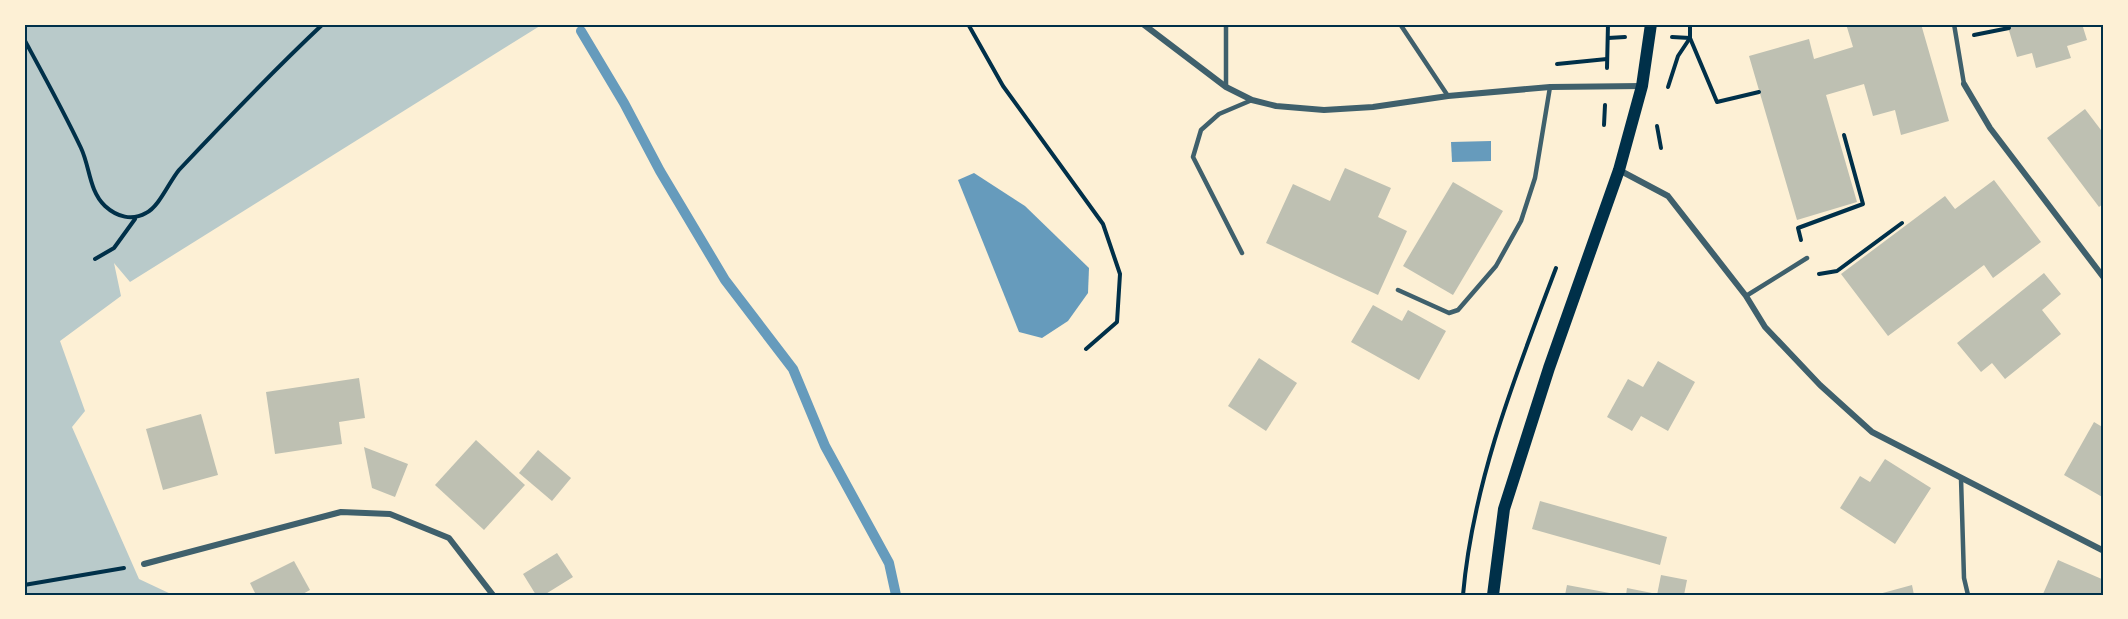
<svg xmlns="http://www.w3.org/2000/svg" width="2128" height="619" font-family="'PT Sans',sans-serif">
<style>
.green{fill:#b9caca}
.water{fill:#669bbc}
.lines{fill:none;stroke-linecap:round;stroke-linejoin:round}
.stream{stroke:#669bbc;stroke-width:10}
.building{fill:#bec0b2}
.path{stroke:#003049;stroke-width:4}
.service{stroke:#3f606c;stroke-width:4.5}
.minor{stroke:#3f606c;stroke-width:6}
.secondary{stroke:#003049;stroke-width:12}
.neatline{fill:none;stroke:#003049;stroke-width:2}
</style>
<rect width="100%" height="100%" fill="#fdf0d5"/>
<polygon class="green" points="24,24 543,24 130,282 114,263 121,296 60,341 85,411 72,427 139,579 173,595 24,595"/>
<g class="water">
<polygon points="1491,141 1491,161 1452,162 1451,142"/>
<polygon points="974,173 1025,206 1089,268 1088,293 1068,321 1042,338 1019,332 958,180"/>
</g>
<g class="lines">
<polyline class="stream" points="581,31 624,103 660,171 725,280 793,369 825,446 889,563 896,595"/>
</g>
<g class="building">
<polygon points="1846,24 1921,24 1949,121 1901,135 1895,110 1873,116 1864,84 1826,95 1857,202 1797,220 1749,56 1809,39 1814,59 1853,47"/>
<polygon points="2007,24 2082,24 2087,40 2067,46 2071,58 2036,68 2032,53 2017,57"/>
<polygon points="2085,109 2104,134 2104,203 2099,207 2047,138"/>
<polygon points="1345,168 1391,188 1378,217 1407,231 1378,295 1266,243 1293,184 1330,201"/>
<polygon points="1994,180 2041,242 1993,278 1984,265 1888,336 1841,274 1945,196 1955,209"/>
<polygon points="1453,182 1503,211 1453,295 1403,266"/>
<polygon points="2044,273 2061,294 2042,310 2061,334 2005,379 1992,363 1981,372 1957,343"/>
<polygon points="1373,305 1402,321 1408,310 1446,331 1419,380 1351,342"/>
<polygon points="1259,358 1297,383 1266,431 1228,406"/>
<polygon points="1658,361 1695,382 1668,431 1641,416 1632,431 1607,417 1628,379 1643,387"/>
<polygon points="359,378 365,418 339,422 342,444 275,454 266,392"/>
<polygon points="201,414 218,475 163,490 146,429"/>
<polygon points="2094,422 2104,428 2104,498 2064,475"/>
<polygon points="476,440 525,485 484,530 435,485"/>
<polygon points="364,447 408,464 395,497 372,488"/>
<polygon points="538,450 571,478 552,501 519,473"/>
<polygon points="1885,459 1931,488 1895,544 1840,508 1860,476 1870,482"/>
<polygon points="1540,501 1667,537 1660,565 1532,529"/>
<polygon points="557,553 573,577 544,595 536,595 523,574"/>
<polygon points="2058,560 2104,580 2104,595 2043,594"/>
<polygon points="294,561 310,590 301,595 256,595 250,583"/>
<polygon points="1661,575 1687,580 1684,595 1657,595"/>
<polygon points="1567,585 1615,594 1615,595 1565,595"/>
<polygon points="1912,585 1914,595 1880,595 1879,594"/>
<polygon points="1627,588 1657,594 1657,595 1626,595"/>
</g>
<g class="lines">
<g class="path">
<polyline points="968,24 1003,86 1103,224 1120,274 1117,322 1086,349"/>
<polyline points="1974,35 2009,28"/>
<polyline points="1672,37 1690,38 1717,102 1759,92"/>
<polyline points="1608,38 1625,37"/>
<path d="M 24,39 C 43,74 64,112 81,148 C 90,167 89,191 105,206 C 117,217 132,221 146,213 C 159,207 169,182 179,170 C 226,120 273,71 323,24"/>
<polyline points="1557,64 1607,59"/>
<polyline points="1607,68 1608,24"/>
<polyline points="1668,87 1678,56 1690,38 1690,24"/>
<polyline points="1604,125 1605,105"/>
<polyline points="1657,126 1661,148"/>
<polyline points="1801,240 1798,228 1863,204 1844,135"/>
<polyline points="95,259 114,248 135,219"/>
<polyline points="1819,274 1837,271 1902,223"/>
<polyline points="24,585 124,568"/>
<path d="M 1463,595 C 1473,481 1516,374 1556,268"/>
</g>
<g class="service">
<polyline points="1226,24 1226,87"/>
<polyline points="1400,24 1448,96"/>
<polyline points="1954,24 1964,84"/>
<polyline points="1242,253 1193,157 1201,130 1219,114 1252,100"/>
<polyline points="1398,290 1449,313 1458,310 1496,266 1521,221 1535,178 1550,87"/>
<polyline points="1746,296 1807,258"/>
<polyline points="1961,478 1964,578 1968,595"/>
</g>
<g class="minor">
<polyline points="1143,24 1226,87 1252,100 1276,106 1324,110 1373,107 1448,96 1550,87 1642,86"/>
<polyline points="1964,84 1990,128 2104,278"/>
<polyline points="1619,170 1668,196 1746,296 1765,327 1820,385 1872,432 2104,551"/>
<polyline points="144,564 341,512 390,514 449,538 493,595"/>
</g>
<polyline class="secondary" points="1493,595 1504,509 1549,368 1619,170 1642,86 1651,24"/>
</g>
<rect width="2128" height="619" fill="none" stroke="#fdf0d5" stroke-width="51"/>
<rect x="26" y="26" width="2076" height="568" class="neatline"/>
</svg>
